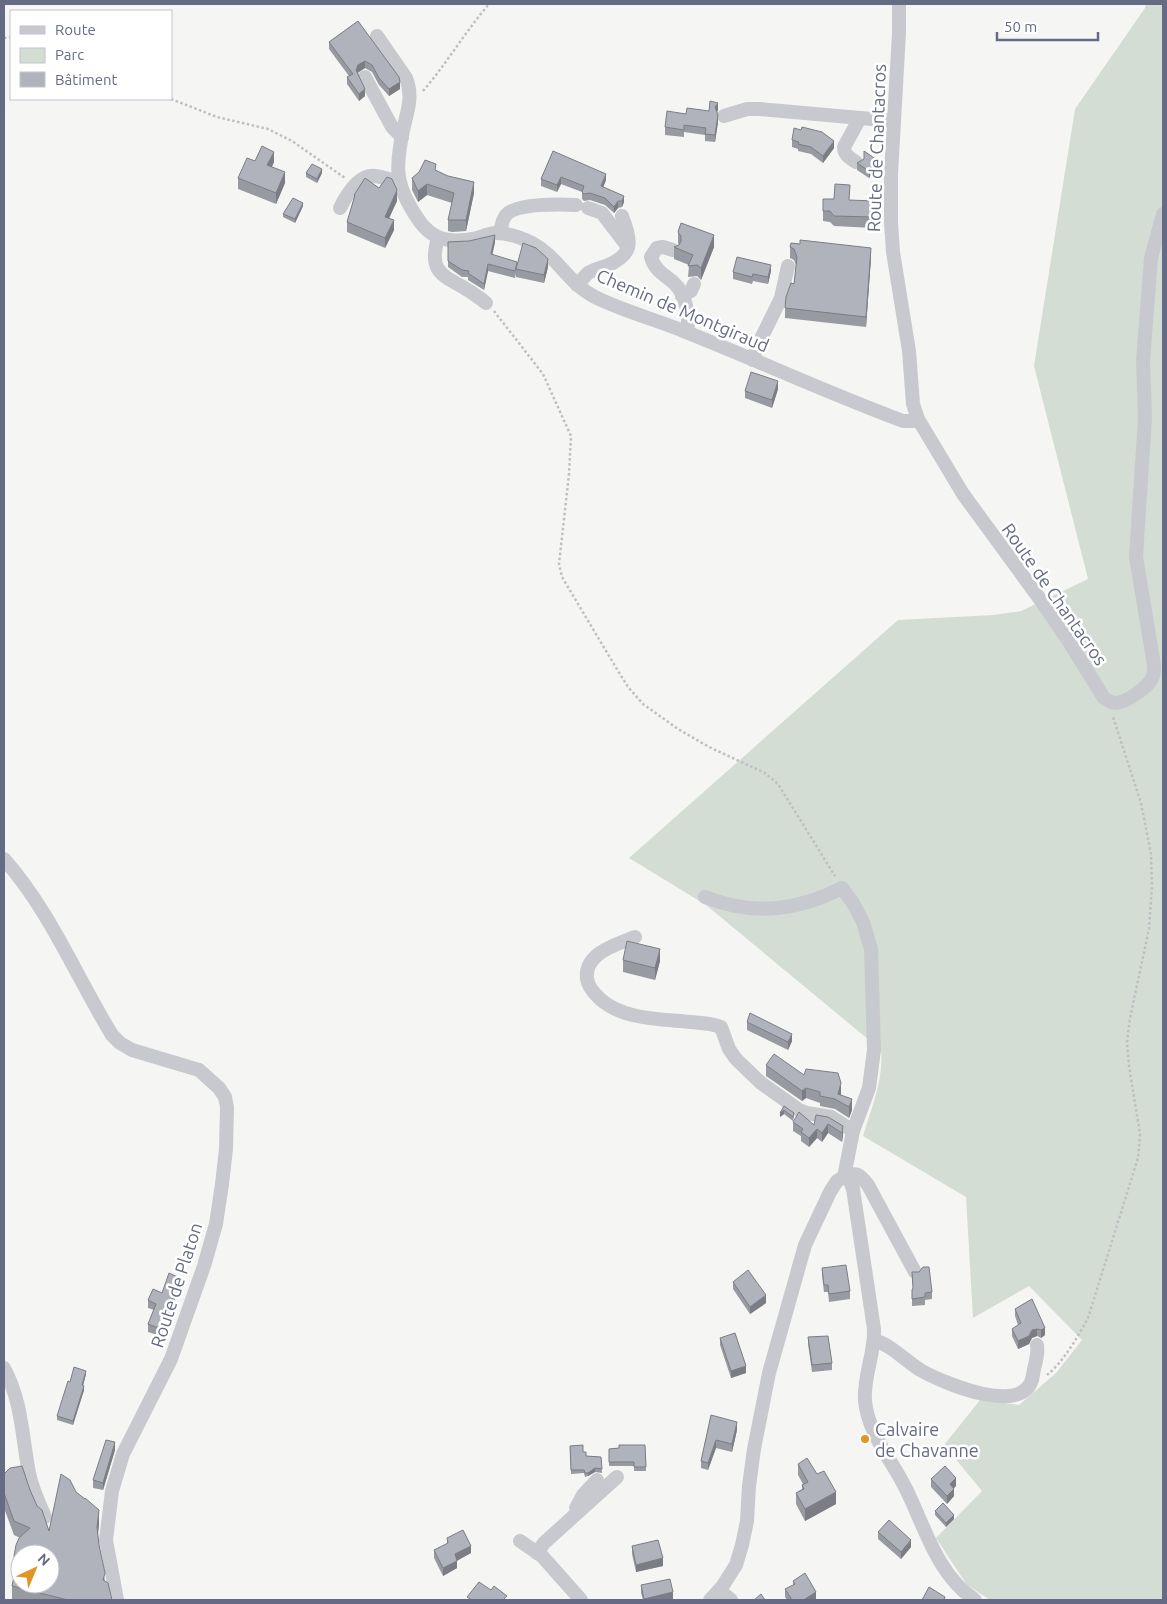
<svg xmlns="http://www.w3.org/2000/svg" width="1167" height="1604" font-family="Ubuntu,sans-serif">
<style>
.green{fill:#d4ddd4}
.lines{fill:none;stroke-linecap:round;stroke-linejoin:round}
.path{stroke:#bfbfc2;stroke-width:2.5;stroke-dasharray:2.5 2.5;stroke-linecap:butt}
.minor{stroke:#c8c9ce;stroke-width:14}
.wall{fill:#989aa2}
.shaded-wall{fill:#7c7d84}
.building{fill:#b1b3bc;stroke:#7c7d84;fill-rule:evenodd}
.poi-dot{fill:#e39426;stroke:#fff;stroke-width:2}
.labels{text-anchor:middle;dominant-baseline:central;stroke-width:5;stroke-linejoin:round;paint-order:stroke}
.street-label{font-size:18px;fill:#656b84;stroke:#fff}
.poi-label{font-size:18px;fill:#656b84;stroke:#fff;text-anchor:start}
</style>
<rect width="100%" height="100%" fill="#f5f6f3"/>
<path class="green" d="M 1146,4 L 1163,4 L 1163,1600 L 990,1600 L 967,1585 L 936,1538 L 982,1491 L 944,1445 L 980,1400 L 1019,1405 L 1056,1373 L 1082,1340 L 1029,1286 L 973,1318 L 966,1197 L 863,1136 C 871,1109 884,1079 881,1050 L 706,905 L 629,858 L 898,620 L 993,615 L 1021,611 L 1088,579 L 1034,366 L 1075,109 L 1145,8 Z"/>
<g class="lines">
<g class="path">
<polyline points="4,38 11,37"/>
<path d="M 423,91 C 447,63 465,32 489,4"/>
<polyline points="171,99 217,117 268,129 292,141 345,178"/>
<polyline points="494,311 543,374 571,436 569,474 559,564 562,577 615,666 628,687 643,704 678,729 709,747 765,773 778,784 835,876"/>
<path d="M 1047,1375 C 1064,1361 1077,1338 1088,1318 L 1138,1158 L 1140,1134 L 1129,1066 L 1127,1042 L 1130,1018 L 1149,929 L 1152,886 L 1151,854 L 1141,803 L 1113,717"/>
</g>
<g class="minor">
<path d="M 899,4 L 899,33 L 891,174 L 891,223 L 893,252 L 909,351 L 913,404 L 918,419 L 963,494 L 1042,602 L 1066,637 L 1104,698 C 1107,700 1112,703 1115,703 C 1126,703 1149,687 1153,676 C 1154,673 1154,668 1154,665 L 1136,557 L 1145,418 L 1143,361 L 1151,258 L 1163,214"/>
<path d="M 377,36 L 406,78 C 413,96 408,109 404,126 C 395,166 394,184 418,219 C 433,242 452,243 477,238 C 483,236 490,233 496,233 C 507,233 522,238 532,243 C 557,256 569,284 595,297 C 623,311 657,320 686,332 C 759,361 830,394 903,421 L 912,421 L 918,419"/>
<polyline points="365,77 392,127 402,137"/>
<polyline points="724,116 747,109 760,109 894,121"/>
<path d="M 856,162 C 850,158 844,155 844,147 L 860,118"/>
<path d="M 340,208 C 346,196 359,174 375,176 C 383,177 391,180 399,182"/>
<polyline points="588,208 602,213 628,247"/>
<path d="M 500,233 C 501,227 502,220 506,215 C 516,203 561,204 576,205"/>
<path d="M 438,238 C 429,269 439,274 463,287 C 471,292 479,297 486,303"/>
<path d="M 673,250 L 663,247 L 657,248 L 651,257 C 655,271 664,274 674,283 C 686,294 690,317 687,332"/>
<path d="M 577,285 C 581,281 584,277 588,273 C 593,270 600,268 606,266 C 634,255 632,241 622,216"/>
<polyline points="682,296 691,291 694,284"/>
<polyline points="753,360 756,349 781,298 788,266"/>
<path d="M 4,859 C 50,911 76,976 112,1035 L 120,1043 L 132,1050 L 199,1070 L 219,1088 L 225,1097 L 227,1107 L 226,1149 L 222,1184 L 216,1224 L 204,1266 L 171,1359 L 123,1454 L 112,1491 L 106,1540 L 117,1600"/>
<path d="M 705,897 C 753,916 797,911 842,888 L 853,903 L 863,922 L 871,949 L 874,1050 L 869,1088 L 853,1131 L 844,1177"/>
<path d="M 635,937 C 616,945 584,953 587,979 C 588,986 594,993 599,998 C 622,1020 661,1019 691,1022 C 702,1023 710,1023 721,1027 L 729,1049 L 736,1059 L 761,1083 L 799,1110 L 807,1113 L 831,1117 L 853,1131"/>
<path d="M 844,1177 C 857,1171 860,1175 868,1185 L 915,1272"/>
<path d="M 875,1341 C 891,1344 906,1362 922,1371 C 944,1383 1027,1419 1033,1375 C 1034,1365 1039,1356 1037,1345"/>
<path d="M 4,1368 C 22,1401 22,1437 29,1473 C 32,1488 39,1503 45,1517"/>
<polyline points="576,1508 583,1495 597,1480"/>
<polyline points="520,1541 542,1556 581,1600"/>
<polyline points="537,1553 544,1543 617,1477"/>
<polyline points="719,1590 731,1600"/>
<path d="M 710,1600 L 722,1587 L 736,1565 L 742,1545 L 747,1521 L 749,1486 L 754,1449 L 769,1373 L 805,1245 L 830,1192 L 837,1181 L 844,1177 L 850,1181 L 853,1189 L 874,1329 C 875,1353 863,1377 865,1401 C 868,1433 891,1459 905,1487 C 925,1526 936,1574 975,1600"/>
</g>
</g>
<g class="wall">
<polygon points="358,21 400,89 389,96 379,85 372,72 365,68 358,73 365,96 359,101 347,84 347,77 349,76 329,49 329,42"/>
<polygon points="718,110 717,112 718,122 715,142 705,141 705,135 684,132 684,137 665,135 665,127 686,114"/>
<polygon points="792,140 834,148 823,163 811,154 798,151 798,149 792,147"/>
<polygon points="553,151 606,180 603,187 624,202 622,207 618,208 614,213 605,205 590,200 584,201 582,199 582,192 561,184 557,192 541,186 541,179"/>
<polygon points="864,159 877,167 869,178 857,170 857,163"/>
<polygon points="255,161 274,162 272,167 285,183 276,204 238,189 238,178"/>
<polygon points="436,170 474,193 466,231 452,232 448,231 448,220 452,203 427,195 418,202 412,190 412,178"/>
<polygon points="306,173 322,173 317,183 306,177"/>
<polygon points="379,188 397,201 389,218 394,230 385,248 347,232 347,222 354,200 354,195"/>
<polygon points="850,200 874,212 873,228 834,226 830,222 823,221 823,211"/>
<polygon points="303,206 295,223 283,217 283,214"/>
<polygon points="678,232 714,247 701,280 697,276 688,277 689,265 674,259 674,247 679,245 678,243"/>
<polygon points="448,242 495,242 492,255 517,265 548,267 544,283 516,277 516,273 515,278 488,271 484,290 468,280 468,277 462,277 448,267"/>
<polygon points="790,247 871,258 866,327 785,318 785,308 794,284 796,265 794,260 790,258"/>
<polygon points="771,271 768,284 753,281 752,284 733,279 733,272"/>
<polygon points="778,389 772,408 745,398 745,391"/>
<polygon points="623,960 660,961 655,980 623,972"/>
<polygon points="747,1022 792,1041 788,1050 747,1030"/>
<polygon points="766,1065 804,1075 841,1094 841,1095 852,1110 849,1118 835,1109 820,1106 820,1103 806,1098 802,1101 766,1076"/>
<polygon points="784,1106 794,1117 793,1121 784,1114 780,1117"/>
<polygon points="828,1117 843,1135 842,1142 828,1133 822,1142 817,1138 809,1147 801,1141 801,1136 793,1131 793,1122 814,1125"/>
<polygon points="822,1268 850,1291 850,1299 829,1302 828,1292 824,1292 822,1275"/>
<polygon points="912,1272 932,1292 932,1299 925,1300 925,1305 912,1306 912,1290 913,1289"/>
<polygon points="733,1282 766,1303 750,1314 733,1289"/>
<polygon points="180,1285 161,1336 148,1332 148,1324 154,1310 148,1308 148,1300 162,1293"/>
<polygon points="1032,1299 1045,1335 1041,1338 1037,1336 1032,1338 1029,1344 1018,1349 1012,1336 1012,1329 1018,1325 1015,1316 1015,1309"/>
<polygon points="808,1337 832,1363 832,1370 812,1372 808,1344"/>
<polygon points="720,1338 746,1373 731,1378 720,1345"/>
<polygon points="86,1374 83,1386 84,1390 73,1425 57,1420 57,1416 70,1382"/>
<polygon points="711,1415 737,1430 732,1452 716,1448 708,1470 701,1468 701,1461"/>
<polygon points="645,1445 646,1471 634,1471 634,1466 609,1466 609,1449 619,1448"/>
<polygon points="570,1446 583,1452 586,1456 601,1457 602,1473 595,1472 588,1476 585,1477 584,1473 571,1474"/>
<polygon points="115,1450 103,1490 93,1488 93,1480"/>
<polygon points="798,1464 836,1504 805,1521 796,1504 796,1493 802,1489 802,1485 803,1484 798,1475"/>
<polygon points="4,1474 30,1490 49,1531 76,1492 99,1524 98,1535 99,1545 105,1581 112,1600 12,1600 12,1586 14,1575 14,1556 20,1538 14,1535 4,1508"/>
<polygon points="931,1479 956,1486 954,1488 954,1496 947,1504 931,1487"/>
<polygon points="935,1511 954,1519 946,1527 935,1515"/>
<polygon points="878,1532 911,1547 901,1559 878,1539"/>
<polygon points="447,1538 471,1553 457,1560 457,1568 443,1576 434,1558 434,1550 447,1544"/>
<polygon points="632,1546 663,1566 636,1572 632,1554"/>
<polygon points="793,1581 816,1599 815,1600 787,1600 785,1597 785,1589 793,1585"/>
<polygon points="641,1585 673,1600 643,1600 641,1593"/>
</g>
<g class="shaded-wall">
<polygon points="365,61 365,68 358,72 356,77 356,70 358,65"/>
<polygon points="400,82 400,89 389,96 389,89"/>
<polygon points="365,89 365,96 359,101 359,94"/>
<polygon points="718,103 718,110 715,115 715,107"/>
<polygon points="718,115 718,122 715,142 715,135"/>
<polygon points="834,141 834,148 823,163 823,156"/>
<polygon points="274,152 274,162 267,176 267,165"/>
<polygon points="877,160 877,167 869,178 869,171"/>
<polygon points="322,169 322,173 317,183 317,179"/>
<polygon points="285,172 285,183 276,204 276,193"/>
<polygon points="606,174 606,180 601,193 601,186"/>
<polygon points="561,177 561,184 557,192 557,185"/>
<polygon points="474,182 474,193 466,231 466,220"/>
<polygon points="427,184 427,195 418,202 418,191"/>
<polygon points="397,190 397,201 385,227 385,217"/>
<polygon points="624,196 624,202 622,207 622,201"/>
<polygon points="618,201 618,208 614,213 614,207"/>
<polygon points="303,203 303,206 295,223 295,219"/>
<polygon points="394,220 394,230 385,248 385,238"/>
<polygon points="495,235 495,242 491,261 491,254"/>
<polygon points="714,235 714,247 701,280 701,268"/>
<polygon points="871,248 871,258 866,327 866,317"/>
<polygon points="548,259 548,267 544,283 544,275"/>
<polygon points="488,264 488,271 484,290 484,284"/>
<polygon points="771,265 771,271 768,284 768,277"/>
<polygon points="778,381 778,389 772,408 772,400"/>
<polygon points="660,949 660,961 655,980 655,968"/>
<polygon points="792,1034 792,1041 788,1050 788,1042"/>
<polygon points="841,1083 841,1094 839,1101 838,1094"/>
<polygon points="806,1088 806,1098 802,1101 802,1091"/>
<polygon points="852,1099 852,1110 849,1118 849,1107"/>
<polygon points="784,1110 784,1114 780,1117 780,1113"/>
<polygon points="828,1124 828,1133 822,1142 822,1133"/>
<polygon points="843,1126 843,1135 842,1142 842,1133"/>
<polygon points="817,1129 817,1138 809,1147 809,1138"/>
<polygon points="180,1278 180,1285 161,1336 161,1329"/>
<polygon points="766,1295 766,1303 750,1314 750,1307"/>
<polygon points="1045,1328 1045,1335 1041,1338 1041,1330"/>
<polygon points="1037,1329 1037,1336 1032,1338 1029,1344 1018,1349 1018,1341 1032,1330"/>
<polygon points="746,1366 746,1373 731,1378 731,1371"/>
<polygon points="86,1371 86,1374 82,1389 82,1385"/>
<polygon points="84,1386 84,1390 73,1425 73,1421"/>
<polygon points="737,1422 737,1430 732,1452 732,1444"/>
<polygon points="716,1440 716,1448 708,1470 708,1463"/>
<polygon points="115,1442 115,1450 103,1490 103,1483"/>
<polygon points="595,1468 595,1472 588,1476 588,1473"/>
<polygon points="956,1478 956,1486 950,1492 950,1484"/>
<polygon points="954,1489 954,1496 947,1504 947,1496"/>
<polygon points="836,1492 836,1504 805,1521 805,1509"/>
<polygon points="99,1510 99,1524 97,1541 97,1527"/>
<polygon points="954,1515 954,1519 946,1527 946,1523"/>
<polygon points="911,1540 911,1547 901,1559 901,1552"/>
<polygon points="471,1546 471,1553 455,1562 455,1554"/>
<polygon points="663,1558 663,1566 636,1572 636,1565"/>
<polygon points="457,1561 457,1568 443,1576 443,1568"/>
<polygon points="673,1592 673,1600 644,1600 644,1599"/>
<polygon points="816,1592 816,1599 815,1600 805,1600 805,1599"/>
</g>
<g class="building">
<polygon points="358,21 399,77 400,82 389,89 379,78 372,65 365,61 358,65 356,70 365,89 359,94 347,77 353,74 329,42"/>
<polygon points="710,101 718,103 715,107 718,115 715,135 705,134 706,128 684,125 684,130 665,127 667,111 686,114 687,108 709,111"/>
<polygon points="802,127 822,132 834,141 823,156 811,147 798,144 799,142 792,140 794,128 801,130"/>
<polygon points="262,146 274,152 267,165 285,172 276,193 238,178 247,158 255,161"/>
<polygon points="553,151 606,174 601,186 624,196 622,201 618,201 614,207 605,198 590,193 584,194 582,192 584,186 561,177 557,185 541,179"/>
<polygon points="864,151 877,160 869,171 857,163 864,159"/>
<polygon points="425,160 436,164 435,170 448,176 474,182 466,220 448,220 454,193 427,184 418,191 412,178 419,172"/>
<polygon points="312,164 322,169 317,179 306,173"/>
<polygon points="387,177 392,179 397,190 385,217 394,220 385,238 347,222 355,195 354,195 365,178 379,188"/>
<polygon points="835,184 850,185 849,200 874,201 873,217 834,216 830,211 823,211 823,199 834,199"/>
<polygon points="293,198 303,203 295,219 283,214"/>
<polygon points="681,223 714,235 701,268 697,265 688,266 693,255 674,247 679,245 681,241 681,236 678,232"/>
<polygon points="495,235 491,254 517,262 515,271 488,264 484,284 468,273 469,271 462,270 448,261 448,242 469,241"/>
<polygon points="800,240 871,248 866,317 785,308 786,297 791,283 794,284 797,257 794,249 790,247 791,243 800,244"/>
<polygon points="523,243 536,248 548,259 544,275 516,269"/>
<polygon points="737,257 771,265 768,277 753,274 752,277 733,272"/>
<polygon points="751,372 778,381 772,400 745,391"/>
<polygon points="627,941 660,949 655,968 623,960"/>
<polygon points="750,1013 792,1034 788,1042 747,1022"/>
<polygon points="774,1054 804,1075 806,1069 838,1073 841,1083 838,1094 852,1099 849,1107 835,1099 820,1096 820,1092 806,1088 802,1091 766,1065"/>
<polygon points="784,1106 794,1113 793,1117 784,1110 780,1113"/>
<polygon points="799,1112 814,1125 816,1115 828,1117 843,1126 842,1133 828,1124 822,1133 817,1129 809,1138 801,1132 803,1129 793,1122"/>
<polygon points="846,1265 850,1291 829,1294 828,1285 824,1285 822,1268"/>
<polygon points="923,1267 929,1267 932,1292 925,1293 925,1297 912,1299 912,1290 913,1288 912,1272 919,1272"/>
<polygon points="748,1270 766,1295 750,1307 733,1282"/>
<polygon points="169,1273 180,1278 161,1329 148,1324 156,1304 148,1300 153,1289 162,1293"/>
<polygon points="1032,1299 1045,1328 1041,1330 1037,1329 1032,1330 1029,1336 1018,1341 1012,1329 1021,1323 1015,1309"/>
<polygon points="735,1333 746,1366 731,1371 720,1338"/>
<polygon points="828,1336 832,1363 812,1365 808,1337"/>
<polygon points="74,1367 86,1371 82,1385 84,1386 73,1421 57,1416 68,1381 70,1382"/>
<polygon points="711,1415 737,1422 732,1444 716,1440 708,1463 701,1461"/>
<polygon points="106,1440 115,1442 103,1483 93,1480"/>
<polygon points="583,1445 583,1452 586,1452 586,1456 601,1457 602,1469 595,1468 588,1473 585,1473 584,1470 571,1470 570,1446"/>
<polygon points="619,1445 645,1445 646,1467 634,1467 634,1462 609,1462 609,1449 619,1448"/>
<polygon points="807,1458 817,1474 824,1471 836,1492 805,1509 796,1493 804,1489 802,1485 808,1482 798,1464"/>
<path d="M 22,1466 L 30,1490 L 37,1506 L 42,1510 L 49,1531 L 61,1474 L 70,1480 L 76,1492 L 85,1499 L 85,1498 L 99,1510 L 97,1527 L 99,1545 L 105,1573 L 103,1580 L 108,1583 L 112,1600 L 68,1600 L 12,1586 L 16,1567 L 14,1556 L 16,1545 L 19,1538 L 30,1528 L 14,1521 L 4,1493 L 4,1474 L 10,1468 ZM 20,1554 L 50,1554 L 50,1584 L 20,1584 Z"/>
<polygon points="945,1466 956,1478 950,1484 954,1489 947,1496 931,1479"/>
<polygon points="943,1503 954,1515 946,1523 935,1511"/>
<polygon points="889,1520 911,1540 901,1552 878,1532"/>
<polygon points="463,1530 471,1546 455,1554 457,1561 443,1568 434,1550 448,1543 447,1538"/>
<polygon points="658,1540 663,1558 636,1565 632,1546"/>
<polygon points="805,1573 816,1592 805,1599 806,1600 792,1600 785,1589 795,1584 793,1581"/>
<polygon points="670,1579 673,1592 644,1599 641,1585"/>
<polygon points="479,1582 491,1590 494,1586 507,1596 503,1600 472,1600 467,1597"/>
<polygon points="929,1587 945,1597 944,1600 922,1600"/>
<polygon points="761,1594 765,1600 754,1600"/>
</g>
<circle class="poi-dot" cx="865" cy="1439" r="5"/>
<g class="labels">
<g class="street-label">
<text transform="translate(876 148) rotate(-88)">Route de Chantacros</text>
<text transform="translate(683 310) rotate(23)">Chemin de Montgiraud</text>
<text transform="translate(1055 594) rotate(55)">Route de Chantacros</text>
<text transform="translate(176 1285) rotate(-72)">Route de Platon</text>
</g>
<g class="poi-label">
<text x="875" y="1429">Calvaire<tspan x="875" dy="21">de Chavanne</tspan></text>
</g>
</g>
<rect width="1167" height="1604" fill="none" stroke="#656b84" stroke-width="10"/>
<rect x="10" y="10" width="162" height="90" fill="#ffffff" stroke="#c1c4ce"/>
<rect x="20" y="26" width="25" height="8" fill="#c8c9ce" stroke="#c1c4ce"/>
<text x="55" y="35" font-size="15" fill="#656b84">Route</text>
<rect x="20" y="48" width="25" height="15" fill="#d4ddd4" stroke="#c1c4ce"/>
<text x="55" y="60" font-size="15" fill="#656b84">Parc</text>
<rect x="20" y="72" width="25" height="15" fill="#b1b3bc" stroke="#c1c4ce"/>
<text x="55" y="85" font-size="15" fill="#656b84">Bâtiment</text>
<g transform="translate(35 1569) rotate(44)"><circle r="24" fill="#ffffff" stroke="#c1c4ce"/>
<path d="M0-4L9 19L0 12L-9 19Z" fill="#e39426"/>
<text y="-8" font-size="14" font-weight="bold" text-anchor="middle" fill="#656b84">N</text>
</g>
<path d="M997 32v8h101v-8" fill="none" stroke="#656b84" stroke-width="2.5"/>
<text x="1004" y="32" font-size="15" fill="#656b84" stroke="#ffffff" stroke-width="4" paint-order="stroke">50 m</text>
</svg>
